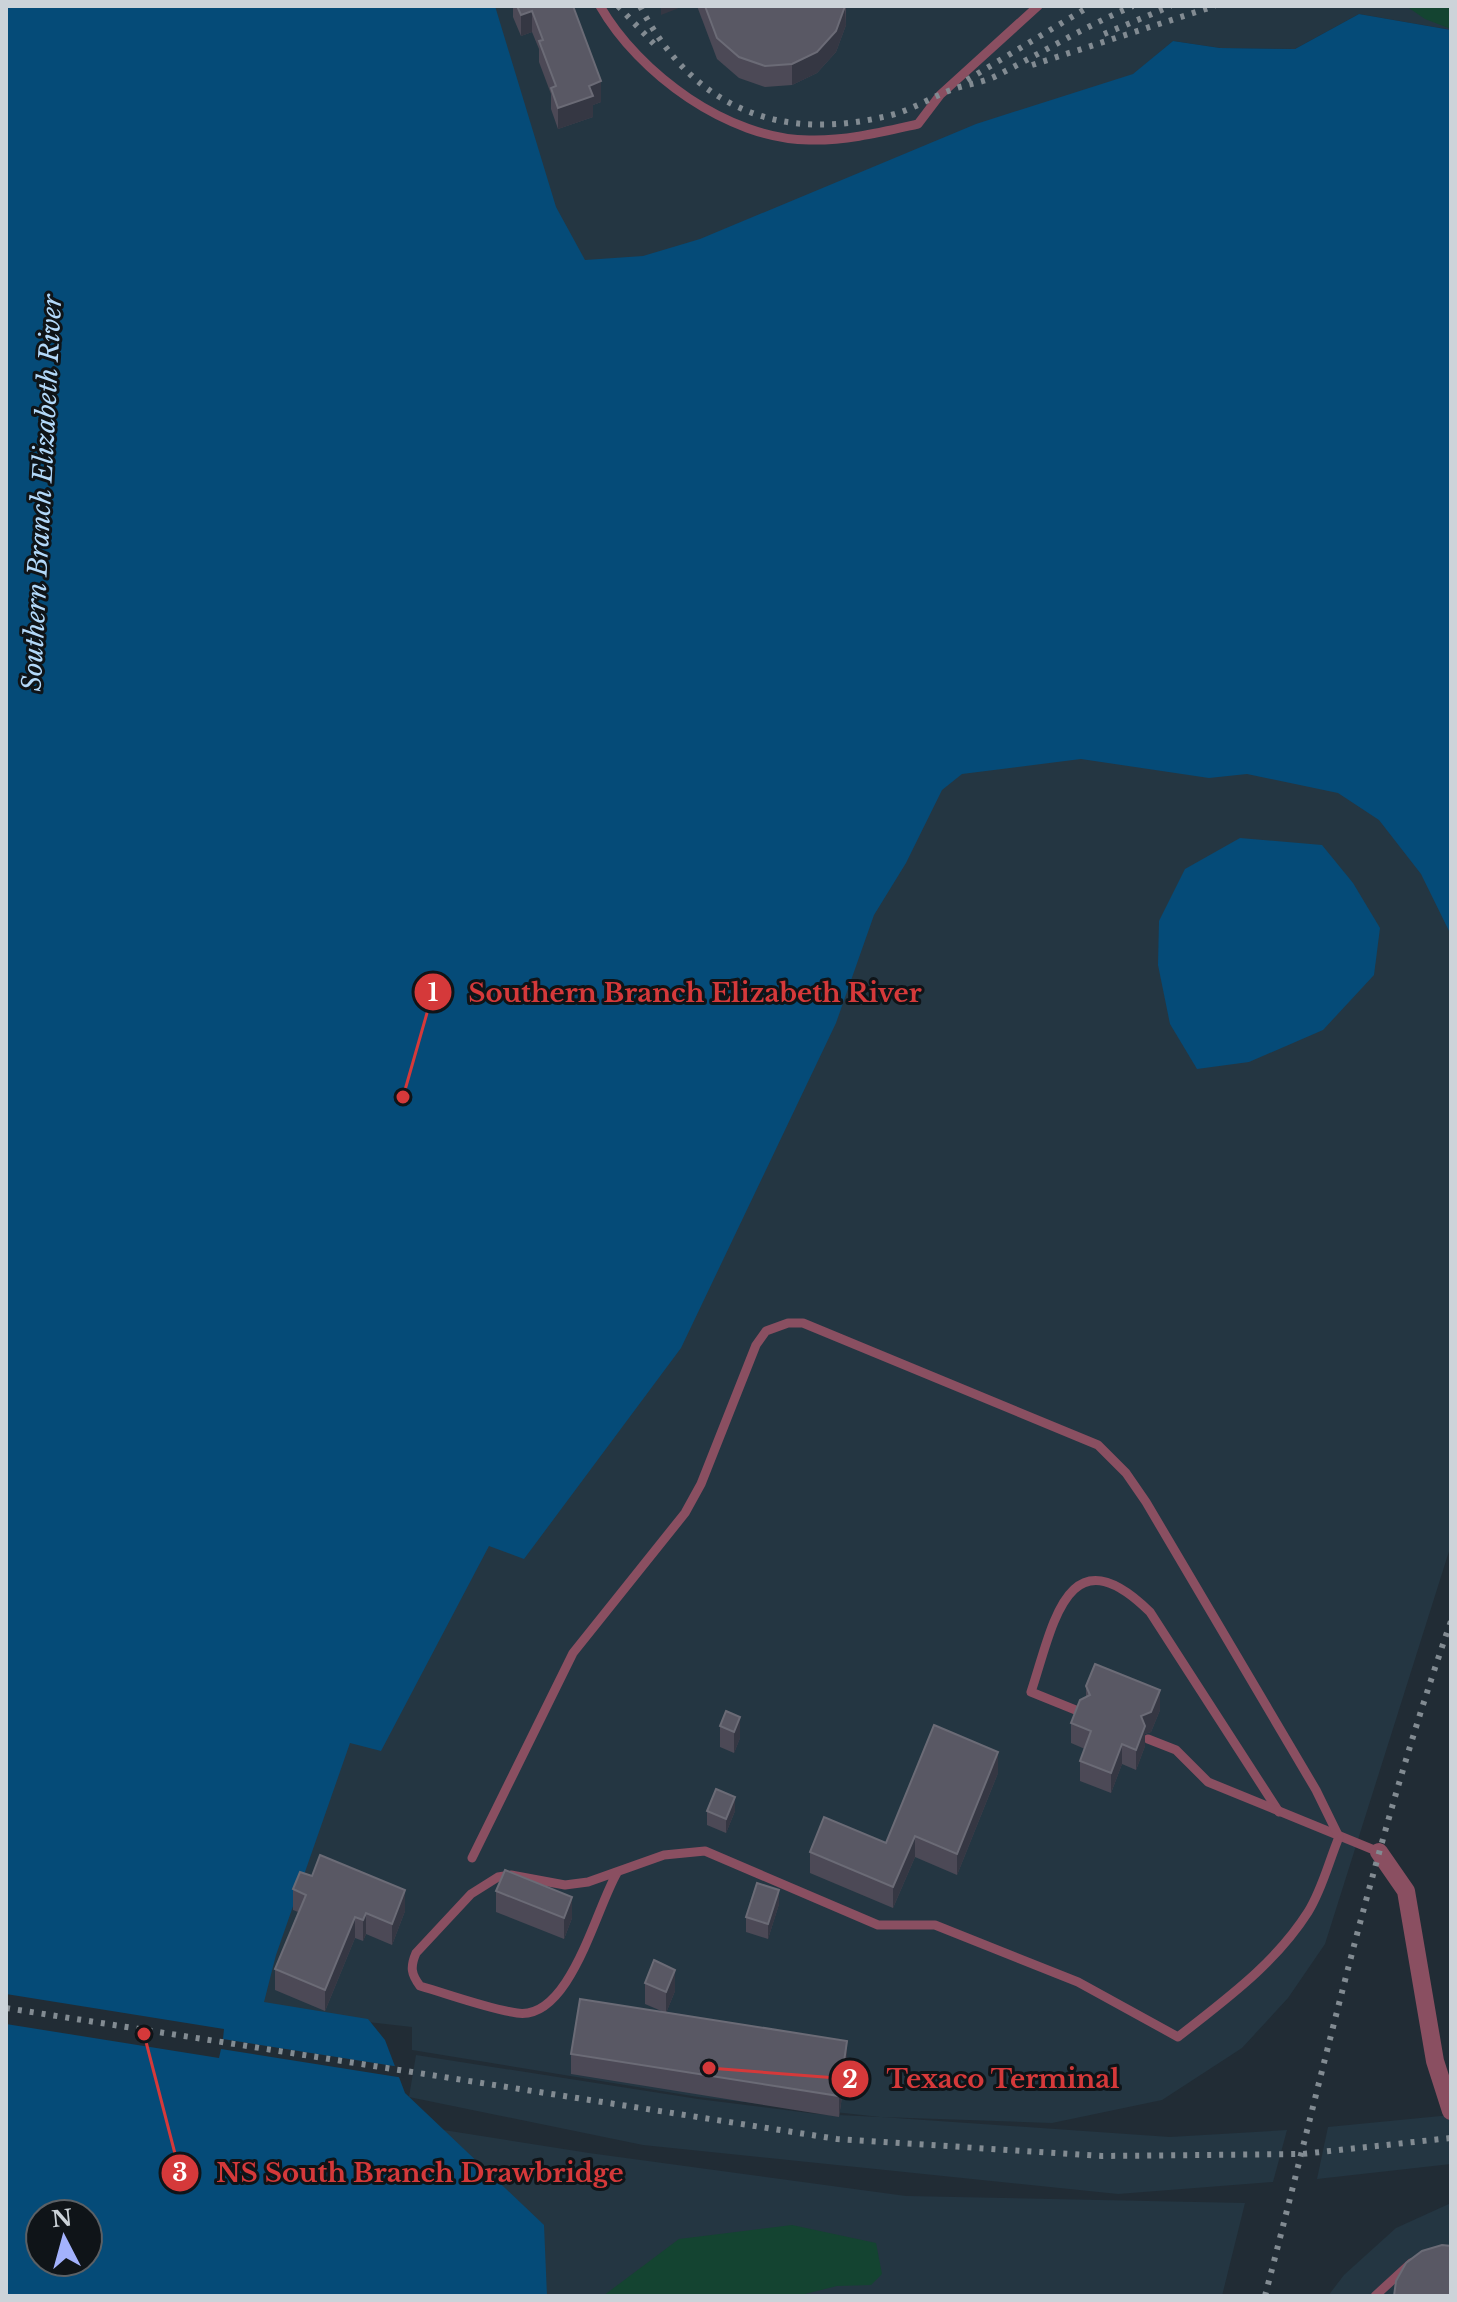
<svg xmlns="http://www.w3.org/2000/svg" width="1457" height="2302" font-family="'Libre Baskerville',serif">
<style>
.built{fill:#243642}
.green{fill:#144431}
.water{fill:#054b78;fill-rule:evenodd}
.pier{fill:#212c35}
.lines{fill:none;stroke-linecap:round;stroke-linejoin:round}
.service{stroke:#8a4f61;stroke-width:9}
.minor{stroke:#8a4f61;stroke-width:18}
.rail{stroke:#828b92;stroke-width:6;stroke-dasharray:4 8;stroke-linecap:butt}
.wall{fill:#4c4956}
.shaded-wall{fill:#353743}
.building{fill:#595864;stroke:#6b6b76;stroke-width:2}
.labels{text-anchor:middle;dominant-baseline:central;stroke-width:6;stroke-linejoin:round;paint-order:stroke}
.water-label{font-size:26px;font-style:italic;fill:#b3d9fa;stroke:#0f1418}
.leader{fill:none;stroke:#d5393a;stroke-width:3}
.callout-dot{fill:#d5393a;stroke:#0f1418;stroke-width:3}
.mark-label{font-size:24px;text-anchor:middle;font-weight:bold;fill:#fff}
.callout-label{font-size:26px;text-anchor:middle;font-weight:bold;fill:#d5393a;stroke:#0f1418;stroke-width:6;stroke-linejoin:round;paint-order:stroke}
</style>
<rect width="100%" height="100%" fill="#212c35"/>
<g class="built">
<polygon points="396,6 1451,6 1451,30 1359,14 1295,49 1220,48 1173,41 1134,74 755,241 502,284"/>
<polygon points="1073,747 1416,781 1451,929 1451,1545 1325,1944 1288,1998 1242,2048 1162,2100 1052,2123 881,2117 1170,2137 1287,2130 1273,2182 1118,2194 643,2145 409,2097 416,2055 698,2099 817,2114 880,2117 698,2097 412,2050 412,2027 215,2005 686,759"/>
<polygon points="179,2088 589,2153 906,2196 1245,2203 1222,2296 108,2296"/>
<polygon points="1451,2115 1451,2164 1317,2179 1328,2127"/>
<polygon points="1451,2203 1451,2296 1328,2296 1344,2275 1396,2228"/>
</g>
<g class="green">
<polygon points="1406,6 1451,6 1451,29 1425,19"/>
<polygon points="792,2225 876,2243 882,2274 871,2285 837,2286 797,2296 603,2296 679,2239"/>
</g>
<g class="water">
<path d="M 6,6 L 495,6 L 556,207 L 585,260 L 643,256 L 700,239 L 976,124 L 1133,74 L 1173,41 L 1220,48 L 1295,49 L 1359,14 L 1451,30 L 1451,935 L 1421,874 L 1379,820 L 1338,793 L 1247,774 L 1209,778 L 1081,759 L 962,774 L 942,790 L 906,863 L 874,915 L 836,1023 L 681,1348 L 524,1559 L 489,1546 L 381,1751 L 350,1743 L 276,1955 L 264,2002 L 368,2019 L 385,2040 L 405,2093 L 544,2225 L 547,2296 L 6,2296 ZM 40,2214 L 88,2214 L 88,2262 L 40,2262 Z"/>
<polygon points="1240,838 1322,845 1353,883 1380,928 1374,975 1323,1030 1249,1062 1197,1069 1170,1024 1158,965 1159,921 1185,869"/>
</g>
<polygon class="pier" points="6,1994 224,2029 223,2039 400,2067 404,2078 221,2049 219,2058 6,2024"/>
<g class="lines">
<g class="service">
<path d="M 600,6 C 639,74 728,139 809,140 C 846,141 882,132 918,124 L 940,95 L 1038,6"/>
<path d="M 1083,1713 L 1031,1692 C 1053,1626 1067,1530 1150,1612 L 1279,1812"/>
<polyline points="1148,1739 1176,1750 1208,1782 1379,1852"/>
<path d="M 472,1858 L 573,1653 L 685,1513 L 701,1484 L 756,1345 L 766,1331 L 788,1323 L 803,1323 L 1098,1445 L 1126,1473 L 1146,1502 L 1316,1790 L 1339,1837 C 1329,1861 1322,1890 1308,1912 C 1275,1964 1226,1999 1178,2037 L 1078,1982 L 935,1925 L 878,1925 L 705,1851 L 664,1855 L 588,1882 L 565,1885 L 511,1875 L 498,1877 L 471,1894 L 416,1953 C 410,1967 411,1974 420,1986 C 448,1994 489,2009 517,2013 C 570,2021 596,1908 617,1873"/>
<polyline points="1375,2296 1411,2263"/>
</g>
<polyline class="minor" points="1379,1852 1406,1891 1435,2061 1451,2111"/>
<g class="rail">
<polyline points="618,6 654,44"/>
<path d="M 640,6 C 694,111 784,144 895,114 C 915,108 932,97 951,90 C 966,84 983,83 998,75 C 1043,52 1086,26 1133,6"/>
<polyline points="1104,34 1171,6"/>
<polyline points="1032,65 1215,6"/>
<polyline points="967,80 1090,6"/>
<polyline points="6,2008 837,2139 1102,2156 1302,2154 1451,2138"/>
<path d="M 1265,2296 C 1324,2070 1374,1841 1451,1621"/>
</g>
</g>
<g class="wall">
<polygon points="513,6 573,6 601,102 593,105 593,117 558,129 551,109 551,94 539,62 539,49 532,32 521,36 513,17"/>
<polygon points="697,6 846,6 846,25 836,52 817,73 792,85 765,87 739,78 717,59"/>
<polygon points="1086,1686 1160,1710 1151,1732 1145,1734 1145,1746 1136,1770 1122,1764 1111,1793 1080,1781 1080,1761 1085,1749 1071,1743 1071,1723 1086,1697"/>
<polygon points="740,1717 740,1738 734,1753 720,1747 720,1726"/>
<polygon points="998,1773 957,1875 915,1857 893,1908 810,1873 810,1852 886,1843"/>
<polygon points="707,1811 735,1811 726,1833 707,1825"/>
<polygon points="293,1889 405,1911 392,1945 366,1934 363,1941 355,1938 325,2011 275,1990 275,1969 298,1912 293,1910"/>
<polygon points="496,1891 572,1918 564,1939 496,1912"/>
<polygon points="779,1904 768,1939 746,1932 746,1917"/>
<polygon points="645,1983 675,1991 666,2013 645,2004"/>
<polygon points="571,2054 847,2062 839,2117 571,2074"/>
</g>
<g class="shaded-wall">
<polygon points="661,6 684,6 661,15"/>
<polygon points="845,6 846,25 836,52 817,73 792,85 792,64"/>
<polygon points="532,11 532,32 521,36 521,15"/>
<polygon points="601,81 601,102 593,105 593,117 558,129 558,108 589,86"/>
<polygon points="1160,1690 1160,1710 1151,1732 1145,1734 1145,1746 1136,1770 1136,1750 1141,1716"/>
<polygon points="740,1717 740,1738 734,1753 734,1732"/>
<polygon points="1122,1744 1122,1764 1111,1793 1111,1773"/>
<polygon points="998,1752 998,1773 957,1875 957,1854"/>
<polygon points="735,1797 735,1811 726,1833 726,1819"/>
<polygon points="915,1836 915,1857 893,1908 893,1887"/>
<polygon points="405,1890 405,1911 392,1945 392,1924"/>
<polygon points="779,1890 779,1904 768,1939 768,1924"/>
<polygon points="572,1897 572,1918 564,1939 564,1918"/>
<polygon points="366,1913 366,1934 363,1941 363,1920"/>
<polygon points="355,1917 355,1938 325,2011 325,1990"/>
<polygon points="675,1970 675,1991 666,2013 666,1992"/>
<polygon points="847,2041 847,2062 839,2117 839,2096"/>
</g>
<g class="building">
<polygon points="517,6 573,6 601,81 589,86 593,96 558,108 551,88 556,86 539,41 543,40 532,11 521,15"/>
<polygon points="705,6 845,6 836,31 817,52 792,64 765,66 739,57 717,38"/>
<polygon points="1095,1664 1160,1690 1151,1712 1141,1716 1145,1726 1136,1750 1122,1744 1111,1773 1080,1761 1091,1731 1071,1723 1080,1700 1090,1695 1086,1686"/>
<polygon points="726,1711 740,1717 734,1732 720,1726"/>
<polygon points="934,1725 998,1752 957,1854 915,1836 893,1887 810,1852 824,1817 886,1843"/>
<polygon points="716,1789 735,1797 726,1819 707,1811"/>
<polygon points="320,1855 405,1890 392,1924 366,1913 363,1920 355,1917 325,1990 275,1969 306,1895 293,1889 300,1872 312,1876"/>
<polygon points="505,1870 572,1897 564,1918 496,1891"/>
<polygon points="757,1883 779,1890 768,1924 746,1917"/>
<polygon points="654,1960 675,1970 666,1992 645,1983"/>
<polygon points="580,1999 847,2041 839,2096 571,2054"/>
<polygon points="1442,2245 1451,2246 1451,2296 1394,2296 1396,2281 1406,2263 1422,2251"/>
</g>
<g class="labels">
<g class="water-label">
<text transform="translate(42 493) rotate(-87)">Southern Branch Elizabeth River</text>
</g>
</g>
<path class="leader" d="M403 1097L433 992M709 2068L850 2079M144 2034L180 2173"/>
<g class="callout-dot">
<circle cx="403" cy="1097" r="8"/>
<circle cx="709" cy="2068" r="8"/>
<circle cx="144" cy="2034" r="8"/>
<circle cx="433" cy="992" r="20"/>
<circle cx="850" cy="2079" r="20"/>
<circle cx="180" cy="2173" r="20"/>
</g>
<g class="mark-label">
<text x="433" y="1001">1</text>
<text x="850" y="2088">2</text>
<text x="180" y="2181">3</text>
</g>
<g class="callout-label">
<text x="695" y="1002">Southern Branch Elizabeth River</text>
<text x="1003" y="2088">Texaco Terminal</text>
<text x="420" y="2182">NS South Branch Drawbridge</text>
</g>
<rect width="1457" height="2302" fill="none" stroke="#ccd3d9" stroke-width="16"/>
<g transform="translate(64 2238) rotate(354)"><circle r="38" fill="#0f1418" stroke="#5b6065" stroke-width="2"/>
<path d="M0-6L14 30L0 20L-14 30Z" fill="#a3b2fd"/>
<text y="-12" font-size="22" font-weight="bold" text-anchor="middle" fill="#ccd3d9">N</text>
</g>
</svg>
